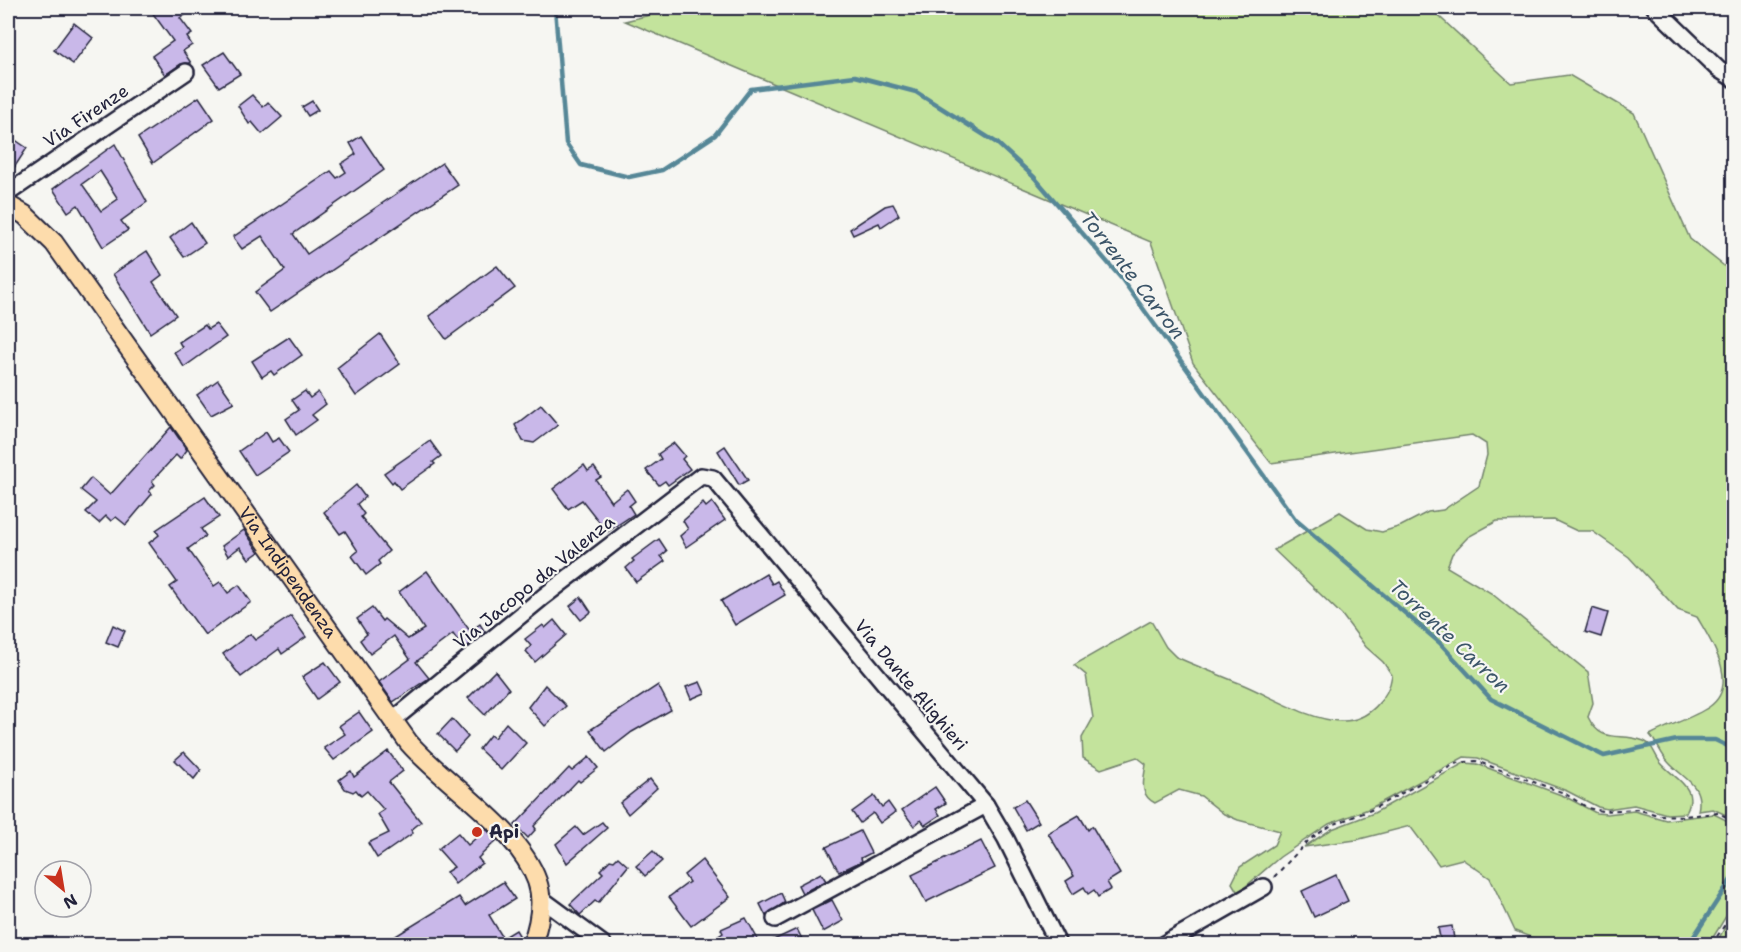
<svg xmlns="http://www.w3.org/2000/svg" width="1741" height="952" font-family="'Shantell Sans',sans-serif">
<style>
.green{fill:#c3e39c;stroke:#72826c;stroke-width:1.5}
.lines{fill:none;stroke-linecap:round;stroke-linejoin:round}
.stream{stroke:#578797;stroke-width:4.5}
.building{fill:#c9b8e9;stroke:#22223b;stroke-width:1.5;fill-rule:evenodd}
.minor-casing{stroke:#22223b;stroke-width:20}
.major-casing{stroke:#22223b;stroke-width:22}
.path{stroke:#22223b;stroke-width:2;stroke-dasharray:4.5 4.5;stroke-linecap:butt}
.minor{stroke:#f6f6f2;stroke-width:15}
.major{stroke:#fddcac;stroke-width:18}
.poi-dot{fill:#c8321e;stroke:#f6f6f2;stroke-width:2}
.labels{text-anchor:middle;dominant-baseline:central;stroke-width:4.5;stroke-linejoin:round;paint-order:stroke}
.street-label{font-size:18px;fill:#22223b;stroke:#f6f6f2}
.poi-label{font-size:18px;font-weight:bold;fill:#22223b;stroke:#f6f6f2;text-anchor:start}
.water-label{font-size:20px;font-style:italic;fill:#3c5569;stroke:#f6f6f2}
</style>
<rect width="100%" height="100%" fill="#f6f6f2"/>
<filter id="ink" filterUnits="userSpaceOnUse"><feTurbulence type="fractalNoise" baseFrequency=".0167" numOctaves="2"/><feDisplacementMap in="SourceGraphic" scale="12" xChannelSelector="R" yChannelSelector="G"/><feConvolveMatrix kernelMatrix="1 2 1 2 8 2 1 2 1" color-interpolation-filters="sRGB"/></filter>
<g filter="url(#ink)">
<g class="green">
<path d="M 679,8 L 1430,8 L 1511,83 L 1569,75 L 1634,113 L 1690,239 L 1733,273 L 1733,818 L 1713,809 L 1698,811 C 1704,785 1684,779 1669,763 C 1661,755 1658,744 1650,735 C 1668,725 1693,718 1709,707 C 1741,685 1711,641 1697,617 L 1678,610 L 1629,557 L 1592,531 L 1577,531 L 1554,520 L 1497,521 L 1468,537 L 1452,554 L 1447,567 L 1491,593 L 1588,672 L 1593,703 L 1588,717 C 1602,746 1620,731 1644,741 C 1653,745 1654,754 1660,762 C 1674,779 1700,787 1686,813 L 1667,814 L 1634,805 L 1607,809 L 1598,807 L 1567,791 L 1478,758 L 1464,757 L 1371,808 L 1329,824 L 1280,857 L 1238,893 L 1232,883 L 1240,867 L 1274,845 L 1280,831 L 1238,820 L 1224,814 L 1201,796 L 1179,790 L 1155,803 C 1138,794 1144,780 1146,764 L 1137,757 L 1101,769 L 1083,758 L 1082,738 L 1093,718 L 1086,675 L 1074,665 L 1151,621 L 1166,647 L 1176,657 C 1199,667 1222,676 1244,685 C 1272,697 1313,722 1343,721 C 1368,721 1389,698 1392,675 L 1383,662 L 1366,647 L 1342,615 L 1274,550 L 1340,512 L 1367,529 L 1382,532 L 1401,526 L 1428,512 L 1443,510 L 1479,486 L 1487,455 L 1486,444 L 1472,435 L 1271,463 L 1193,363 L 1151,242 L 625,21 Z"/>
<polygon points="1464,763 1477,764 1564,796 1596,813 1607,814 1634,811 1666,820 1714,814 1728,821 1733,829 1733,905 1709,944 1548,944 1515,931 1490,878 1462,859 1439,865 1410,826 1356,840 1304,847 1332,829 1374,813"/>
<polygon points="1733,913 1733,944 1716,944 1718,940"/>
</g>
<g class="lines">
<g class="stream">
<polyline points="555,8 566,143 581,165 629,177 662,170 715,135 751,89 855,76 916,92 997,143 1034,177 1121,278 1296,520 1440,643 1491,699 1604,756 1677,740 1715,740 1734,749"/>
<polyline points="1689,944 1734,875"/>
</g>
</g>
<g class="building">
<polygon points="149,8 196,8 180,18 192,34 187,37 192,45 183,51 191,63 181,64 165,75 152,56 173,41"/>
<polygon points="74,23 93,38 73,64 54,50"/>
<polygon points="224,52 240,74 219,87 203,65"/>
<polygon points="252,95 263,107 268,102 282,117 262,134 252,122 249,124 238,106"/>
<polygon points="199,97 214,119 153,163 138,138"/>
<polygon points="312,101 318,110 308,116 302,107"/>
<polygon points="8,135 27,148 8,177"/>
<polygon points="361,136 384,170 293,234 307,254 442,163 458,185 270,312 255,292 285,270 262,236 242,249 233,237 331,171 337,178 346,172 341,164 356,154 350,143"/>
<path d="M 115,144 L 147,202 L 121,221 L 128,230 L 103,247 L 78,205 L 68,212 L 53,189 ZM 100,171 L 118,199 L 101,211 L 82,184 Z"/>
<polygon points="893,204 899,215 881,227 879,223 853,235 850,229 885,206"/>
<polygon points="191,222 205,243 184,257 170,238"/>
<polygon points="147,251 162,275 153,282 176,315 150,333 113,274"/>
<polygon points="497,266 515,288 446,339 429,316"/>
<polygon points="216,324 226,337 184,367 174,352 182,347 179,342 205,325 208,329"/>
<polygon points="380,334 400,364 356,396 337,368"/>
<polygon points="289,337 302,355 274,375 271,371 262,377 252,361"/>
<polygon points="218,380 234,403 211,415 197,395"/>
<polygon points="305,391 310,398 318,392 326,404 312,415 317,420 296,435 286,419 299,410 292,400"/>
<polygon points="541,405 558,425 534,443 523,441 515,425"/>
<polygon points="171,427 187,450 180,459 176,455 152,481 155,485 149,491 152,494 126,525 116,517 111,521 106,516 99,523 86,512 96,502 81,490 91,478 110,495"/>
<polygon points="266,432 272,442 279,438 289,452 255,475 239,451"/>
<polygon points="430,441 441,456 433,462 435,464 400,489 394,481 392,483 384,473"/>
<polygon points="674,443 685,456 682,459 690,469 668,485 665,481 659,485 646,470 661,459 658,454"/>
<polygon points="725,446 748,480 739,485 718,451"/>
<polygon points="584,465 588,471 594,467 601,477 596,480 611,502 627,489 635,501 629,506 634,514 607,532 582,500 568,509 553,489"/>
<polygon points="356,485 365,497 357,504 364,514 361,517 389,551 378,561 380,564 366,575 352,556 358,551 345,531 340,534 324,512"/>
<polygon points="205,497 219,517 201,529 206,536 188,549 214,586 220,582 228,593 239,585 251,602 205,635 170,587 177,582 149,543 159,535 156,530"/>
<polygon points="712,502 725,520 686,547 680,536 688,529 683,521 703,503 706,507"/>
<polygon points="244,530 259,552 249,559 240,547 228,556 222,546"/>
<polygon points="659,539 667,551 661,556 665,561 636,582 626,568 634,561 632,559"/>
<polygon points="427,571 470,631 480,624 485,632 464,649 453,634 416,662 429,678 393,702 379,682 410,659 394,636 370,654 360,640 367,634 357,619 372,608 382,621 384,619 408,639 424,629 399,592"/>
<polygon points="766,574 772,584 777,581 785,595 735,625 721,601"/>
<polygon points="581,597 591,612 581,620 570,606"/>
<polygon points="1592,608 1608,613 1601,637 1585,632"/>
<polygon points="291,616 306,637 282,654 279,649 241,677 223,654 250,634 255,640"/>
<polygon points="554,620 566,635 535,662 526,651 531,646 525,639 543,625 545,628"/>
<polygon points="113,625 125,631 118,647 106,642"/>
<polygon points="325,662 340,682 317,699 302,677"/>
<polygon points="495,671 509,689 485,715 468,698"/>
<polygon points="700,682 705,693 691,699 686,687"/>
<polygon points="545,685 566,706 545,726 528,707"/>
<polygon points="658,685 671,710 632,732 606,752 590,730"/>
<polygon points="359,712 373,732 334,760 324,748 345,734 339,726"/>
<polygon points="452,719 468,737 455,751 438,734"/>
<polygon points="506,723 526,743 501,770 479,749 490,735 494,738"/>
<polygon points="388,751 403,771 389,782 421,822 411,830 413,833 377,858 368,843 389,833 378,814 384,810 367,791 361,796 356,790 353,792 345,789 339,780 351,771 354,777"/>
<polygon points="184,752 201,770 194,779 175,760"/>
<polygon points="589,757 598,768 580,782 578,780 534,826 536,829 528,838 515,825 569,768 572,771"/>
<polygon points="650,779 657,788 628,814 620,803"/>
<polygon points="935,787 946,803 936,809 940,815 925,825 921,820 914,826 902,810"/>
<polygon points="874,796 882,807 888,802 895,812 880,823 873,813 860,823 852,812"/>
<polygon points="1025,800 1039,822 1026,830 1013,807"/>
<polygon points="1079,815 1088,830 1092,826 1120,874 1107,882 1111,889 1098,897 1094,890 1088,894 1084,887 1073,894 1066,881 1074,876 1048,833"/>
<polygon points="602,822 607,828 567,863 556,844 576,827 583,835"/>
<polygon points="486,829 497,840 478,858 482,863 455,884 446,872 454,867 438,849 458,833 468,845"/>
<polygon points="860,831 871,853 861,858 862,861 839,872 826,847"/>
<polygon points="981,841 995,868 926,902 912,875"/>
<polygon points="653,851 662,861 645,876 636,866"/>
<polygon points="618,857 628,866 598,903 595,901 580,915 570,904 603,873 600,870 610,860 614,861"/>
<polygon points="702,860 730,897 691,926 669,897 689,882 684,875"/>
<polygon points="821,873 826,881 802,893 798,885"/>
<polygon points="1336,875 1348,901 1314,917 1302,891"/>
<polygon points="503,882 515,899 489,915 503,938 516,930 522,940 521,945 381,945 459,897 465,906"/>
<polygon points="781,893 785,902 766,916 760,904"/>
<polygon points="832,900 843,921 823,932 812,910"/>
<polygon points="746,918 761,945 705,945 723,933 721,929"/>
<polygon points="1452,926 1454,939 1441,942 1438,928"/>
<polygon points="797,929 805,945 763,945"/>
</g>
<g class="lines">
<defs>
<g id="minor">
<polyline points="1655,8 1718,69 1734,79"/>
<polyline points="8,193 186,72"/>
<polyline points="392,721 543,597 701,476 713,478 986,805 1006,839 1058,944"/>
<polyline points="539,897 603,944"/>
<polyline points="775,919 986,805"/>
<polyline points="1164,944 1264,887"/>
</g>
<g id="major">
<path id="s1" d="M 8,205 L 25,215 L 54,243 L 409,743 C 446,785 519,829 537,881 C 544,901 539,925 532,944"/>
</g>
</defs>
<use href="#minor" class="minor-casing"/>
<use href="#major" class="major-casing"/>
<g class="path">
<polyline points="1274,877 1309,840 1332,825 1371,810 1457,763 1476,761 1564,793 1588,808 1602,811 1636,809 1658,815 1683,816 1718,813 1731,819 1734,825"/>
<polyline points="1712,944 1734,911"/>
</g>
<use href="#minor" class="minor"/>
<use href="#major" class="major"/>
</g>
</g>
<circle class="poi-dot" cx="477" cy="832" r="6"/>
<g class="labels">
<g class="street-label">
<text transform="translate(86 116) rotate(-34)">Via Firenze</text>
<text stroke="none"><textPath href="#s1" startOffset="464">Via Indipendenza</textPath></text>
<text transform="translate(534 582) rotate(-39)">Via Jacopo da Valenza</text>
<text transform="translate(911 685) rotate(50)">Via Dante Alighieri</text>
</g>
<g class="poi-label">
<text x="489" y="832">Api</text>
</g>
<g class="water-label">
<text transform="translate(1133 275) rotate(52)">Torrente Carron</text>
<text transform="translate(1450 636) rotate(43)">Torrente Carron</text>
</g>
</g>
<rect width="1741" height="952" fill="none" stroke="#f6f6f2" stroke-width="30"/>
<rect x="15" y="15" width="1711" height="922" fill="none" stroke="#22223b" stroke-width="2" filter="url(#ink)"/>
<g transform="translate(63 889) rotate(150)"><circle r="28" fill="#f6f6f2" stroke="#a1a1a9" stroke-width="1.5"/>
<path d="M0-4.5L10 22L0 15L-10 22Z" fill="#c8321e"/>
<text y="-9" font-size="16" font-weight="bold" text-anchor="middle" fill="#22223b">N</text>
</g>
</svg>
